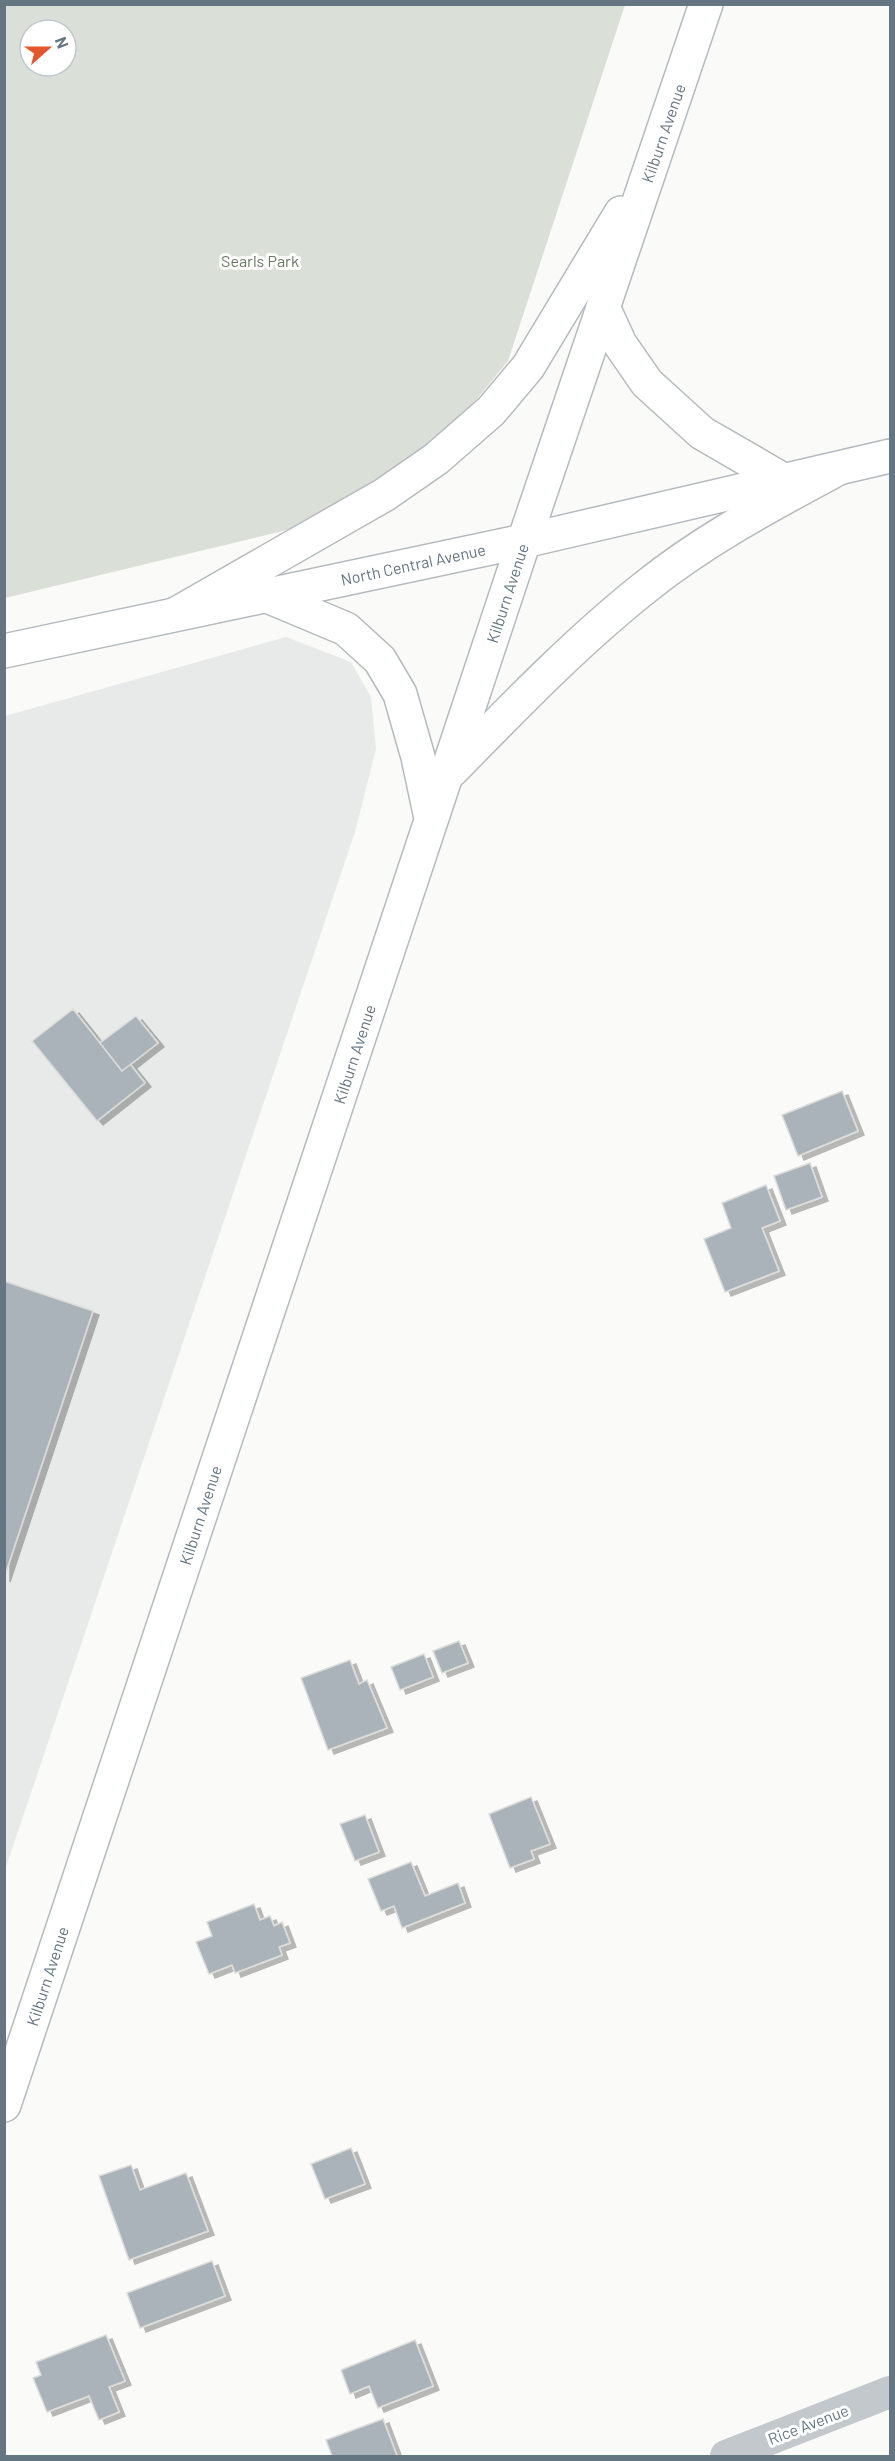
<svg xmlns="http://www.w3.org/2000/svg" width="895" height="2461" font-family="Barlow,sans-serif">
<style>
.built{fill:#e8e9e9}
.green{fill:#dadfd7;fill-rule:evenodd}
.building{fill:#aab3b9;stroke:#dcdcda;stroke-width:1.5;filter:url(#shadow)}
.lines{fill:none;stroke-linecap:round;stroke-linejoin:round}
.secondary-casing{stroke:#b3babf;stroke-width:36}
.primary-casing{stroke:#b5babe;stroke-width:36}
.minor{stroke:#c3c8cc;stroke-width:32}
.secondary{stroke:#fff;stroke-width:33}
.primary{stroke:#fff;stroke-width:33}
.labels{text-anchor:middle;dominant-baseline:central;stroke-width:6;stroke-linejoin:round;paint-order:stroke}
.street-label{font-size:16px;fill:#657683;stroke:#fff}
.park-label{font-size:16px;fill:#687a64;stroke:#fff}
</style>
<defs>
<filter id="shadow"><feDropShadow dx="6" dy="4" stdDeviation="0" flood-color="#0004"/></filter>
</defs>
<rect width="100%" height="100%" fill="#fafaf8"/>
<polygon class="built" points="286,637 351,662 371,697 376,749 355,832 5,1870 5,716"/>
<path class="green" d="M 4,5 L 625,5 L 508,361 L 427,460 L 291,529 L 5,598 ZM 30,30 L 66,30 L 66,66 L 30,66 Z"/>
<g class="building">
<polygon points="73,1009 122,1071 130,1064 145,1083 97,1121 32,1041"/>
<polygon points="136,1016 158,1043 122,1071 100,1043"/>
<polygon points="842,1091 858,1131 798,1156 782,1115"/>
<polygon points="810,1163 822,1197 786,1210 774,1176"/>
<polygon points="766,1185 780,1221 762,1228 779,1271 725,1292 704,1239 731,1228 722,1203"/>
<polygon points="4,1281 93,1311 4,1578"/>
<polygon points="459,1641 468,1663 442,1673 433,1651"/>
<polygon points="424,1654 433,1677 400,1690 391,1667"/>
<polygon points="350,1660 359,1684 367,1680 387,1728 328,1750 301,1678"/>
<polygon points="531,1797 550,1844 531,1851 534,1859 510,1868 489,1814"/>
<polygon points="365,1815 379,1852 355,1861 340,1824"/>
<polygon points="411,1862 425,1896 458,1883 465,1903 402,1928 394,1906 381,1911 368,1879"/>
<polygon points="254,1904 260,1920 270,1916 274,1926 282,1922 290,1943 279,1947 282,1955 235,1973 232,1965 209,1974 196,1942 212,1936 207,1922"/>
<polygon points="351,2148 365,2184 325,2199 311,2164"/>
<polygon points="131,2165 140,2190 186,2173 208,2231 129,2260 99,2176"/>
<polygon points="212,2261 225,2296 140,2328 127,2293"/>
<polygon points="106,2335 125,2381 109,2387 119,2412 99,2420 89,2396 47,2412 33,2378 41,2375 36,2362"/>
<polygon points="415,2340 433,2386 378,2408 369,2386 350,2394 341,2370"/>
<polygon points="383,2419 397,2456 332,2456 326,2440"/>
</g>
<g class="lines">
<defs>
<polyline id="secondary" points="4,651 524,541 890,456"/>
<g id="primary">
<polyline points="603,307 620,344 647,383 702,433 785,481"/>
<polyline points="265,595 346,629 380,660 400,694 418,757 431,818"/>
<polyline points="176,614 384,495 436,459 491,411 528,367 621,213"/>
<path d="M 451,771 C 512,709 574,644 643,589 C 702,541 770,505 837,469"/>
<polyline points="4,2105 524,541 706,4"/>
</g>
</defs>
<use href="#secondary" class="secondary-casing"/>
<use href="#primary" class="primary-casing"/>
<polyline class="minor" points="726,2456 890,2392"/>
<use href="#secondary" class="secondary"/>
<use href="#primary" class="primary"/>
</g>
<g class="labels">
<g class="street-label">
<text transform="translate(663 133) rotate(-71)">Kilburn Avenue</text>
<text transform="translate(413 564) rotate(-12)">North Central Avenue</text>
<text transform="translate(507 593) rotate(-72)">Kilburn Avenue</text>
<text transform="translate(354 1054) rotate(-72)">Kilburn Avenue</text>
<text transform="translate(200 1515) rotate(-72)">Kilburn Avenue</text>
<text transform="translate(47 1976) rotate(-72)">Kilburn Avenue</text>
<text transform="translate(808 2424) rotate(-21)">Rice Avenue</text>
</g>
<g class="park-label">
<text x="260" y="260">Searls Park</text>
</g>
</g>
<rect width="895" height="2461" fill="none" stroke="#657683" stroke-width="12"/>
<g transform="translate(48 48) rotate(69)"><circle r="28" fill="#ffffff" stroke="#c1c8cd" stroke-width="1.5"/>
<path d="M0-4.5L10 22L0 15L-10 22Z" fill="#e4572e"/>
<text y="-9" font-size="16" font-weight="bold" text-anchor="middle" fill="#657683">N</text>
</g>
</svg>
